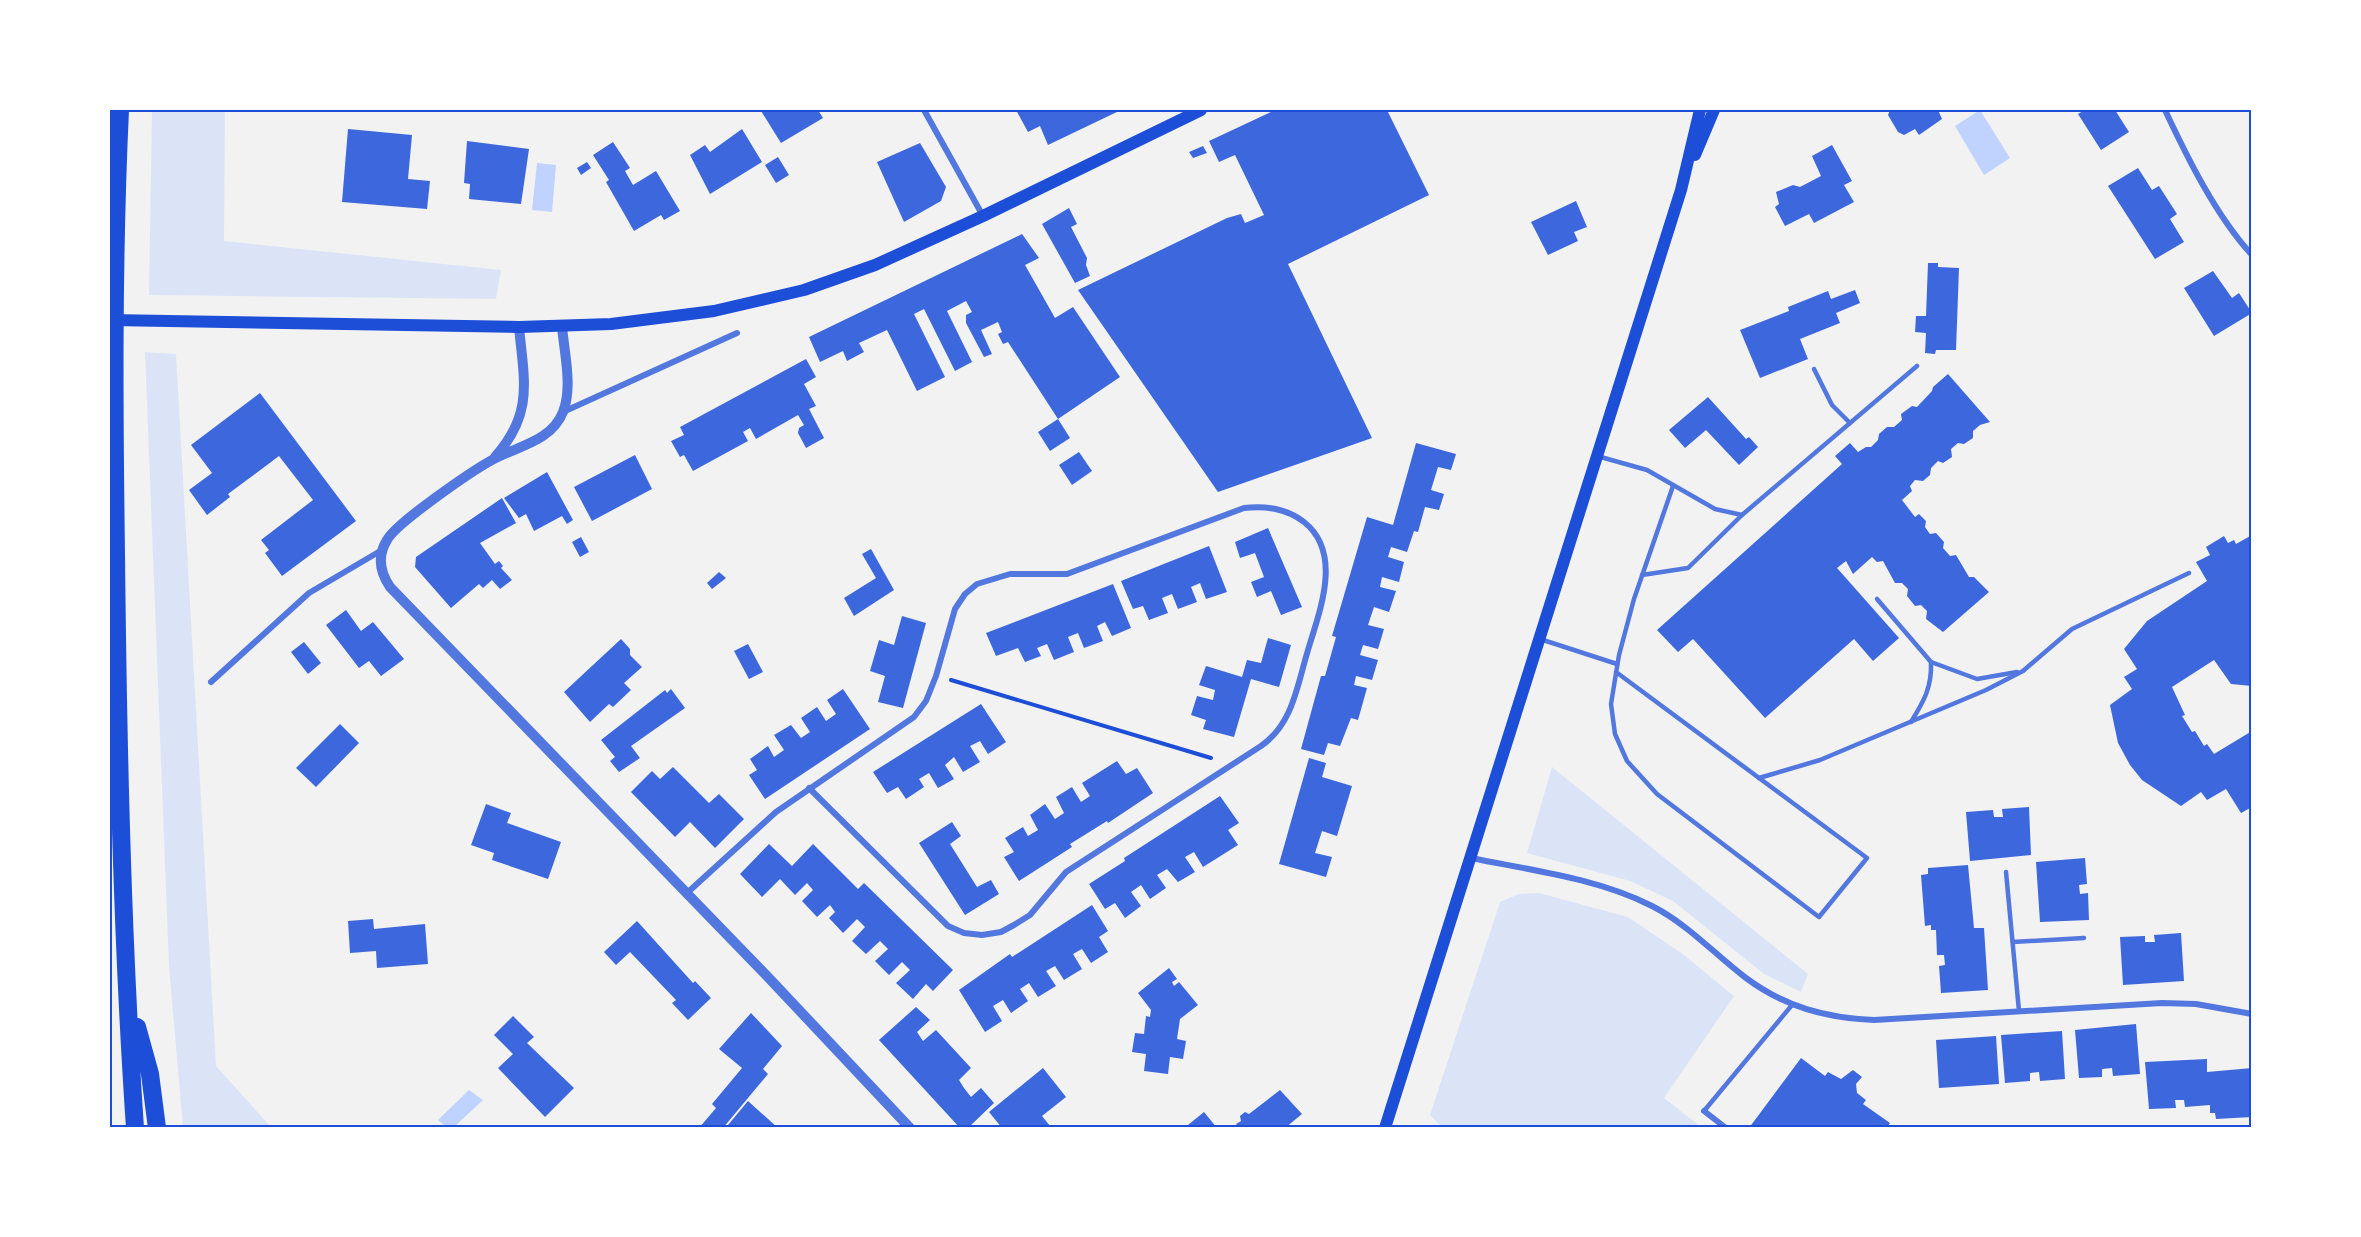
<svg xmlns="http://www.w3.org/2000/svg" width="2361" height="1237" font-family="'IBM Plex Serif',serif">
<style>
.green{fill:#dbe4f7}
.water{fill:#bfd3fe}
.building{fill:#3d67dc}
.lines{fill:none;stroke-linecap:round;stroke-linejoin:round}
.path{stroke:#1d4ed8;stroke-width:4}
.service{stroke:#5277de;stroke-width:4.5}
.minor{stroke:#5277de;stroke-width:6}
.tertiary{stroke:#5277de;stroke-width:10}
.secondary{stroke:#1d4ed8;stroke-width:12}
.motorway{stroke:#1d4ed8;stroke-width:18}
.neatline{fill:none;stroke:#1d4ed8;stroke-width:2}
</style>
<rect width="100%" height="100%" fill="#f2f2f2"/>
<g class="green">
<polygon points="152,110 225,110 224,241 501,270 496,299 149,295"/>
<polygon points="145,352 176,354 216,1066 271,1127 183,1127 169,966"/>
<polygon points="1552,767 1808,974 1801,992 1764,974 1673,901 1630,881 1527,853"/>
<polygon points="1539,893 1628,917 1684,955 1734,996 1664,1098 1701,1127 1443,1128 1430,1115 1500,902 1519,894"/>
</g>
<g class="water">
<polygon points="1980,110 2010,158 1984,175 1955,126"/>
<polygon points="537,163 556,165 552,212 532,210"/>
<polygon points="469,1090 483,1100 454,1127 446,1127 438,1120"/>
</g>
<g class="building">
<polygon points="763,110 818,110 823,118 781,143 761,111"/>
<polygon points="1016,110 1121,110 1048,145 1040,126 1028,132"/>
<polygon points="1275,110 1387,110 1429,195 1288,264 1372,438 1218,492 1078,290 1227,218 1241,214 1245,223 1264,215 1235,155 1219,162 1209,141"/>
<polygon points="1890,110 1938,110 1942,119 1919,135 1915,129 1904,135 1898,132 1888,115"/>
<polygon points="2085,110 2115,110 2129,132 2101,150 2078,114"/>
<polygon points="348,129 412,135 408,179 430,181 427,209 342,202"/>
<polygon points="742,129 762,162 710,194 690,155 705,145 710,152"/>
<polygon points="467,141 529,149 521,204 469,199 470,184 464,183"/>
<polygon points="613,142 630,168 625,171 633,185 656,171 680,211 664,220 661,215 634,231 606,182 609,180 593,155"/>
<polygon points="920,143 946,187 941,201 904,222 877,162"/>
<polygon points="1832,145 1852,181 1844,185 1854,202 1814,223 1809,214 1785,226 1775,207 1779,204 1776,192 1793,185 1800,187 1821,176 1812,156"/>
<polygon points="1203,146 1207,153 1193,158 1189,152"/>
<polygon points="778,157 789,175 776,183 765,165"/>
<polygon points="587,162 591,168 581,175 577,168"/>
<polygon points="2138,168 2152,190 2159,186 2177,214 2170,219 2184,242 2155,259 2108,186"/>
<polygon points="1576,201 1587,227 1574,232 1578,241 1548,255 1531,222"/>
<polygon points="1069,208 1077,224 1071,227 1087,258 1086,265 1090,276 1075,283 1042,224"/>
<polygon points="1022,234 1039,258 1025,265 1055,318 1073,307 1120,377 1058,419 1008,342 1003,344 998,334 1002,332 998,322 981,330 992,354 984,357 966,323 966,315 972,312 966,301 947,311 972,362 955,371 924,309 914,314 945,377 917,391 887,330 859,343 864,352 847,361 843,351 820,362 809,337"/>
<polygon points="1928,263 1938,263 1938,267 1959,268 1956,350 1936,350 1935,354 1925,353 1926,333 1915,332 1916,316 1926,316"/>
<polygon points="2213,271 2232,298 2239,293 2252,313 2214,336 2184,288"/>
<polygon points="1855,290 1860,303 1836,313 1840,323 1800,339 1808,359 1760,378 1740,330 1789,311 1788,307 1828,291 1831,299"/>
<polygon points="806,359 816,377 804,384 816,406 809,409 824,438 806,448 798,433 799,428 804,425 798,415 756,439 750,428 743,432 748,441 693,471 684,455 680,457 671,441 684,435 680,427"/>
<polygon points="1948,374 1990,422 1980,425 1973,431 1973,438 1964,444 1958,443 1951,449 1952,457 1943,463 1938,461 1931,468 1930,475 1923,481 1915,480 1910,486 1912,491 1902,500 1915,517 1919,514 1926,521 1925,527 1930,534 1936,533 1944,542 1943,548 1950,556 1956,555 1969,577 1974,577 1989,592 1943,632 1926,619 1927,611 1921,605 1915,606 1907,596 1908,589 1902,583 1895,583 1883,561 1877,562 1872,557 1853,574 1846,561 1837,568 1899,638 1873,661 1854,639 1765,718 1693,639 1678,652 1657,630 1842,464 1835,456 1850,443 1858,452 1866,447 1871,447 1878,440 1879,434 1887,427 1894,427 1902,420 1901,414 1912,406 1917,407 1932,391 1933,387"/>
<polygon points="260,393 356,521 282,576 265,553 269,550 261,540 313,500 279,456 228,494 230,497 207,515 189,490 212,473 191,445"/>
<polygon points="1708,397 1746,439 1749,437 1758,447 1739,465 1706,430 1685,448 1669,430"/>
<polygon points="1058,419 1070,438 1050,451 1038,432"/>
<polygon points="1416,443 1456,454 1451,470 1438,467 1431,490 1444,494 1439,510 1425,507 1418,532 1414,531 1407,552 1391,547 1388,557 1404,562 1399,582 1382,577 1380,587 1396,591 1389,612 1374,607 1368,625 1384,629 1378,649 1363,645 1360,655 1378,660 1372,680 1356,676 1354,685 1367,688 1358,720 1351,718 1340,746 1328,743 1324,755 1301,749 1321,676 1325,676 1336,637 1332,636 1367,517 1393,525"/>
<polygon points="1079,452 1092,471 1072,485 1059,465"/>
<polygon points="635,455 652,489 592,521 574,487"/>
<polygon points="547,472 573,520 567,524 562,516 534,531 526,514 519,518 504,498"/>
<polygon points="502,498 516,523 480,543 495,564 499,561 503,566 501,568 512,580 500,589 492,580 483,588 479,584 451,608 415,567 416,557"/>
<polygon points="1268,528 1302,607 1281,615 1271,591 1257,597 1251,582 1264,577 1255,553 1240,558 1235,542"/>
<polygon points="2252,535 2252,686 2231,684 2214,660 2172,687 2185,715 2182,716 2192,732 2195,731 2204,746 2207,744 2214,754 2252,731 2252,807 2241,813 2226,789 2207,800 2201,792 2181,806 2142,780 2130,765 2118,743 2110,705 2132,689 2124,677 2137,669 2124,649 2147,621 2207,581 2196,562 2210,555 2206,547 2224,536 2228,543 2234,540 2236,544"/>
<polygon points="581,537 589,552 580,557 572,542"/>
<polygon points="1209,546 1227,592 1206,599 1200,583 1191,587 1197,602 1178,609 1172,594 1162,598 1168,613 1149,620 1143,606 1133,609 1121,581"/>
<polygon points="871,549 894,590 854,616 844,598 876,578 862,554"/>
<polygon points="719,572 726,578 712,589 707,583"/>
<polygon points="1113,584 1131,628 1112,636 1105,622 1097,626 1103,641 1084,648 1078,633 1068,637 1074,652 1054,660 1047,644 1037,648 1041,656 1025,662 1018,648 996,656 986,633"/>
<polygon points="346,610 361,631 373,622 404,659 381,676 369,661 359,668 326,625"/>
<polygon points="902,616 926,623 903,708 878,702 885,676 870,671 879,640 894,645"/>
<polygon points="1268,638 1291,645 1279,687 1251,679 1234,737 1203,729 1206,720 1191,715 1197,696 1213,700 1215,690 1199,685 1206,666 1242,677 1247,660 1261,663"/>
<polygon points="621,639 630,649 630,655 642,667 624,683 631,690 613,707 609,704 590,722 564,692"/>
<polygon points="304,642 321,663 308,674 291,652"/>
<polygon points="748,644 763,672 749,679 734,651"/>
<polygon points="671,689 685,708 631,746 640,758 619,772 610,761 615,757 601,740 665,690 667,693"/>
<polygon points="843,689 870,729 765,799 749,775 757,770 750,759 768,746 774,757 784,750 774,735 791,725 801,738 810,732 801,718 817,707 826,721 836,714 827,700"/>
<polygon points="981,704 1006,742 988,754 980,741 970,746 980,762 963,772 954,757 945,765 954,779 938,788 929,773 919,779 924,787 906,799 898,787 887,793 873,772"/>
<polygon points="340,724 359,743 316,787 296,768"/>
<polygon points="1309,758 1326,763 1322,777 1352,786 1337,836 1322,831 1315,853 1332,857 1326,877 1279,864"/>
<polygon points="1117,761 1126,774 1137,768 1153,793 1108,823 1107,821 1070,844 1072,847 1019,881 1004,857 1014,852 1005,838 1023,827 1028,836 1038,830 1030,815 1045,804 1055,819 1064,813 1056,797 1072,787 1081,802 1090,796 1082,783"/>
<polygon points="673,767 709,803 719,794 744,819 715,848 690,822 675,837 631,792 652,771 660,779"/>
<polygon points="1220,796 1239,823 1228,830 1238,845 1203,867 1194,852 1185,857 1195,872 1178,882 1167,869 1157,875 1166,888 1150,899 1141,885 1131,892 1141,906 1125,918 1115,903 1105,909 1089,884 1125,861 1124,858"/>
<polygon points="486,804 511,813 507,823 561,842 548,879 492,860 494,853 471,845"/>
<polygon points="2029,807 2031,855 1970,861 1966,812 1993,810 1994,817 2003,817 2002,809"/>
<polygon points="952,822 961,836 950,844 977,887 991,880 999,894 965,915 919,843"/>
<polygon points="769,844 792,866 813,844 858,889 864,883 953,970 933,991 926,984 913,999 896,983 910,970 902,962 889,975 875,961 888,949 880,941 866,954 852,941 865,927 857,919 843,933 829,918 835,912 830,905 817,917 802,901 813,890 807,883 795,895 780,879 762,897 740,874"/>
<polygon points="2085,858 2087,884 2079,885 2080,894 2088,893 2089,920 2040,922 2036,862"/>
<polygon points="1968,865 1974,928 1984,928 1988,990 1941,993 1939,966 1945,965 1944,955 1937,955 1936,930 1931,930 1931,925 1925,926 1921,875 1928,874 1928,868"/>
<polygon points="1092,905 1108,931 1099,937 1108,952 1091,963 1082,949 1073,954 1082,969 1064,980 1055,966 1046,971 1056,986 1038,997 1029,983 1020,989 1028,1001 1011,1013 1003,1000 993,1006 1002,1021 985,1032 959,990 1010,954 1012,957"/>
<polygon points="373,919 374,929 425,924 428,964 377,968 376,951 350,953 348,921"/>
<polygon points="637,921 693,983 695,981 711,998 688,1020 672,1003 676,1000 630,952 616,965 604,952"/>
<polygon points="2181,933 2184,981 2123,985 2120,937 2145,936 2145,942 2155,942 2154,935"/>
<polygon points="1169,968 1177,979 1172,982 1174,986 1179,982 1198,1005 1180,1019 1177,1039 1186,1041 1183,1059 1170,1057 1168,1074 1144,1071 1146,1054 1132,1052 1135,1033 1144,1034 1146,1016 1150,1017 1151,1010 1138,993"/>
<polygon points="916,1007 930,1020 917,1032 923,1041 936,1030 971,1068 959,1080 964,1088 971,1097 981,1088 994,1103 968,1128 960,1128 879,1040"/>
<polygon points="751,1013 782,1046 763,1069 768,1074 723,1128 699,1128 716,1108 712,1104 742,1068 719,1049"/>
<polygon points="513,1016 534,1037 527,1043 574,1088 545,1117 498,1068 513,1054 494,1035"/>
<polygon points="2136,1024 2140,1074 2113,1076 2112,1068 2102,1069 2102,1077 2079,1078 2075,1030"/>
<polygon points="2062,1031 2065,1079 2040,1081 2039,1072 2030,1073 2030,1081 2005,1083 2001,1035"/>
<polygon points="1996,1036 1999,1084 1939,1088 1936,1040"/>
<polygon points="1801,1058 1825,1076 1828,1072 1841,1079 1853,1070 1862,1077 1856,1084 1857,1093 1866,1100 1863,1104 1890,1123 1887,1128 1749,1128"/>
<polygon points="2207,1059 2207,1072 2252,1068 2252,1117 2216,1119 2215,1113 2210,1113 2210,1105 2185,1107 2184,1100 2175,1100 2176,1108 2149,1109 2145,1062"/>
<polygon points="1043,1068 1066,1097 1042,1116 1050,1126 1002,1128 989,1112"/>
<polygon points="1280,1090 1302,1114 1285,1128 1239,1128 1236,1124 1241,1121 1240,1116 1245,1112 1249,1114"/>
<polygon points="748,1101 778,1128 732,1128 728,1125"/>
<polygon points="1204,1112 1217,1128 1190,1128 1188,1125"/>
</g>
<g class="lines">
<polyline class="path" points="951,680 1211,758"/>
<g class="service">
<polyline points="1814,369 1832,405 1850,423"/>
<polyline points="1597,456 1647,470 1715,509 1742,515 1917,366"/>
<polyline points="1642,575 1688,568 1742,515"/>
<polyline points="1877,599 1931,662 1977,679 2017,672"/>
<polyline points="1540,639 1617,664"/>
<polyline points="1616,672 1867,858 1819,917 1657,794 1627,761 1615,734 1611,704 1619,655 1634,599 1673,486"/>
<path d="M 1911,722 C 1924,701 1932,687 1931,662"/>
<polyline points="1759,778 1820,760 1986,690 2023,671 2072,629 2189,573"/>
<polyline points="2006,872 2019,1011"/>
<polyline points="2013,942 2084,938"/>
<polyline points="1704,1111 1792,1005"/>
</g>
<g class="minor">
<polyline points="924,110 983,216"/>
<path d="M 2165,110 C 2187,157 2216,216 2252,255"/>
<polyline points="563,412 737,333"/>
<polyline points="211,682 309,593 382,550"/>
<path d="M 1471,858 C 1530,870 1597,878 1652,906 C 1689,925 1713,953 1746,978 C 1785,1007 1826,1018 1874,1020 L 2162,1003 L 2196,1004 L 2252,1014"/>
<path d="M 687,893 L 776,812 L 914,717 L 926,701 L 936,676 L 955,609 L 965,594 L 977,584 L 1010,574 L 1067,574 L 1244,508 C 1266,506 1286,508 1304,522 C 1343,553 1320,610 1308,650 C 1297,686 1293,724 1261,746 L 1066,872 L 1030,915 L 1014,925 L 1001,932 L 982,935 L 964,933 L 948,926 L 809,788"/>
<polyline points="1704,1111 1726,1128"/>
</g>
<g class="tertiary">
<path d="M 562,326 C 564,352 573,387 563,412 C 551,442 517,446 492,460 C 472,471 396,523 387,540 C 377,556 380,572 390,587 L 767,976 L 910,1128"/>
<path d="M 495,457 C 534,413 524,381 519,327"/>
</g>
<g class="secondary">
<polyline points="1695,155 1714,110"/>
<polyline points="110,320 519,327 611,324 714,311 804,290 875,265 983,216 1201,110"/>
<polyline points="1385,1128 1681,190 1700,110"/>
</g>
<g class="motorway">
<path d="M 120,110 C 113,258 114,406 116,555 C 118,746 122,937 135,1128"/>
<polyline points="137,1027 150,1074 157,1128"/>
</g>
</g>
<rect width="2361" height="1237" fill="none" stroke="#ffffff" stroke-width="222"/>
<rect x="111" y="111" width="2139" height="1015" class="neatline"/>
</svg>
